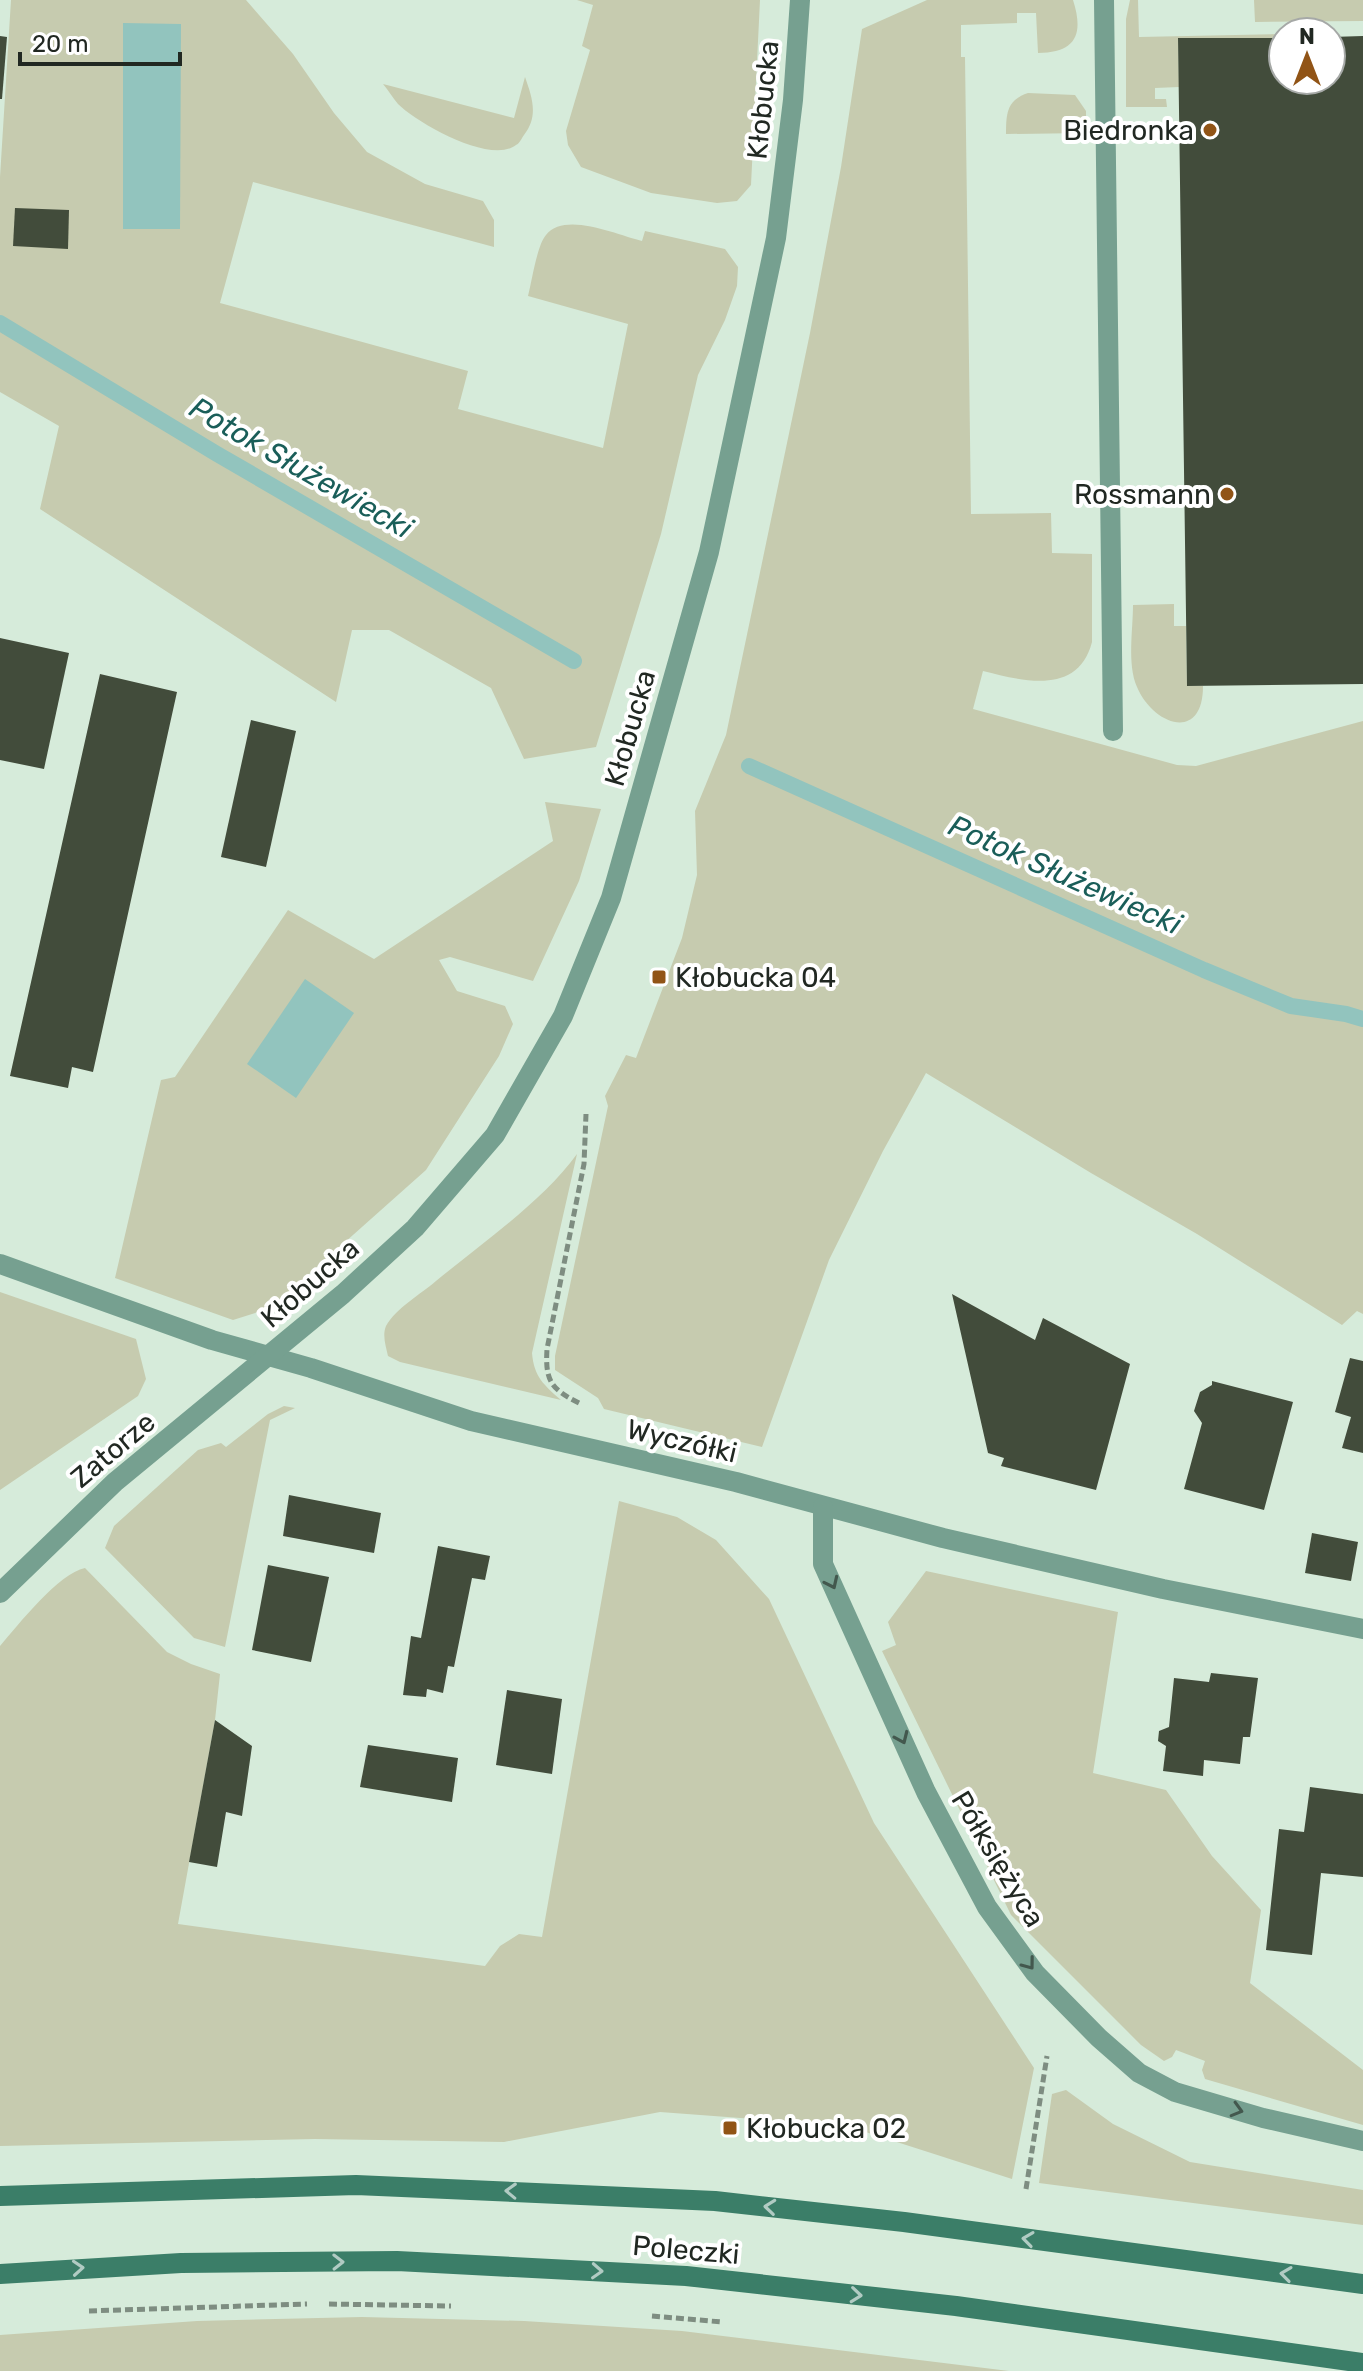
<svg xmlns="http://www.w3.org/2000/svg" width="1363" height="2371" font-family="Rubik,sans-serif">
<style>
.green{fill:#c6cbaf}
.water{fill:#92c4be}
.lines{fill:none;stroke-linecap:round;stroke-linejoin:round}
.stream{stroke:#92c4be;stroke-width:16}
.building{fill:#424c3b}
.path{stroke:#7e8d81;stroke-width:5;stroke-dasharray:8 4;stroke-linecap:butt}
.service{stroke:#76a090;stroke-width:20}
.minor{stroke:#76a090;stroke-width:20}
.tertiary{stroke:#76a090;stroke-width:20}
.secondary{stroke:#3b7e68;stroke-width:20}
.oneway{stroke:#43584e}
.oneway2{stroke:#b1cbc3}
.poi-dot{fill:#915416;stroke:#fff;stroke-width:3}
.labels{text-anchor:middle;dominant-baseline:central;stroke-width:8;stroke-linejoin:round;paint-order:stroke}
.street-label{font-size:28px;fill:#212822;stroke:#fff}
.poi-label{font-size:28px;fill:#212822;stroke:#fff;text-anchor:end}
.water-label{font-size:30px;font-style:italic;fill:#1a5e59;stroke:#fff}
</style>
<rect width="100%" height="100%" fill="#d6ebda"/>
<g class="green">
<path d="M 11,0 L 246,0 L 293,54 L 334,113 L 367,152 L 425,184 L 483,201 L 494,220 L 494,247 L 253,182 L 220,303 L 468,371 L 458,409 L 603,448 L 628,324 L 528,296 C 532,281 537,245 546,235 C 565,211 617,235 642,241 L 645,231 L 725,249 L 738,267 L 737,286 L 725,320 L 698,375 L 661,534 L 596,747 L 524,759 L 491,688 L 389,630 L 352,630 L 336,702 L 40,509 L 59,426 L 0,392 L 0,177 Z"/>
<polygon points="577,0 760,0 751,185 737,201 717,203 651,193 581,167 568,145 566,131 590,50 582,46 593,5"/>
<path d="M 927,0 L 1073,0 C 1084,34 1076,53 1038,53 L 1036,13 L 1017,13 L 1017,23 L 961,25 L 961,57 L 965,57 L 971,514 L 1051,513 L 1052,553 L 1092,554 L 1092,642 C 1078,696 1023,681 983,671 L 973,709 L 1177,765 L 1196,766 L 1363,721 L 1363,1314 L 1357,1311 L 1342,1325 L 1197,1234 L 1091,1173 L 926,1073 L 883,1151 L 829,1260 L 762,1447 L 604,1409 L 598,1398 L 555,1370 L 555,1356 L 608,1106 L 605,1096 L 626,1055 L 636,1058 L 682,938 L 697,875 L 695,811 L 726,735 L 810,333 L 841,167 L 862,29 Z"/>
<polygon points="1130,0 1138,0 1139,37 1283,34 1283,38 1178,38 1179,87 1155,88 1155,99 1166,99 1167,107 1126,107 1126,19"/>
<polygon points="1254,0 1363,0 1363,21 1255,22"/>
<path d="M 525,77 C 532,97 539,116 524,135 C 521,139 520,143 516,145 C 491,165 417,123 398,104 C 393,98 388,90 383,84 L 514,118 Z"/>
<path d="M 1028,93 L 1075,95 L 1086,111 L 1086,133 L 1006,134 C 1006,113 1007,100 1028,93 Z"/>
<path d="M 1174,604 L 1174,626 L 1186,626 L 1187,686 L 1203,686 C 1203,743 1153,725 1137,687 C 1127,664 1133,630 1133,605 Z"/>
<polygon points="545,802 601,809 579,881 533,981 450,957 439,960 457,991 505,1006 513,1024 499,1056 426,1170 271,1308 233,1320 115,1278 161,1080 175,1077 288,910 374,959 553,841"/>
<path d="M 577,1154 L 532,1353 C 534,1377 544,1385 561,1400 L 400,1362 L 388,1356 C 386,1347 382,1335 386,1326 C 396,1308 421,1294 436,1281 C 481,1244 543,1201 577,1154 Z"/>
<polygon points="0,1292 136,1339 146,1379 138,1396 0,1490"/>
<polygon points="284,1406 295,1408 270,1420 225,1647 194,1638 105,1548 114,1526 198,1450 221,1443 226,1447 268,1414"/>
<path d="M 619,1501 L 677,1517 L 716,1540 L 769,1599 L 874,1823 L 1034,2068 L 1012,2179 L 847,2126 L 660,2112 L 504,2142 L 315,2139 L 0,2146 L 0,1646 C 18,1625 59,1573 85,1568 L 167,1652 L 191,1664 L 220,1674 L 215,1720 L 178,1924 L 485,1966 L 500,1946 L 519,1934 L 542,1937 Z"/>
<polygon points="926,1571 1118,1612 1093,1773 1166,1790 1212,1856 1261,1910 1250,1983 1363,2070 1363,2125 1205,2079 1202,2070 1205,2061 1176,2050 1172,2057 1164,2061 1141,2045 1011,1915 882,1651 896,1645 888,1622"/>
<polygon points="1066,2090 1113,2124 1190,2162 1363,2190 1363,2225 1039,2183 1052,2094"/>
<polygon points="362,2317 524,2321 682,2331 1009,2371 0,2371 0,2335 197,2321"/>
</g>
<g class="water">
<polygon points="123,23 181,24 180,229 123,229"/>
<polygon points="305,979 354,1013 296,1098 247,1064"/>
</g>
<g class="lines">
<g class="stream">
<polyline points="0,323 217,454 574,661"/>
<polyline points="749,766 1204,970 1291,1006 1346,1014 1363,1019"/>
</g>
</g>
<g class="building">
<polygon points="0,36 7,37 2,99 0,99"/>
<polygon points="1363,36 1363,684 1187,686 1178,38 1283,38 1283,80 1331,80 1331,37"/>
<polygon points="15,208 69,210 68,249 13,246"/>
<polygon points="0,638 69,653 44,769 0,760"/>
<polygon points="100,674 177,692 93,1072 72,1067 68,1088 10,1076"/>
<polygon points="251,720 296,731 266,867 221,857"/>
<polygon points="952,1294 1035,1340 1043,1318 1130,1364 1096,1490 1001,1466 1004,1458 988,1453"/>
<polygon points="1350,1358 1363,1361 1363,1453 1342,1448 1351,1417 1335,1412"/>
<polygon points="1212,1381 1293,1402 1264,1510 1184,1489 1202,1423 1194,1411 1200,1392 1212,1385"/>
<polygon points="289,1495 381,1513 374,1553 283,1536"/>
<polygon points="1312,1533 1358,1542 1351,1581 1305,1573"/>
<polygon points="438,1546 490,1556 485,1580 472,1578 454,1667 448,1666 443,1693 427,1689 426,1697 403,1695 411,1636 421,1638"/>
<polygon points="268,1565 329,1577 311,1662 252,1650"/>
<polygon points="1211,1673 1258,1678 1250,1737 1243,1737 1240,1764 1204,1760 1203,1776 1163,1771 1166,1746 1158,1741 1159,1731 1169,1727 1174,1678 1209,1682"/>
<polygon points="507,1690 562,1699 552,1774 496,1765"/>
<polygon points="215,1720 252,1746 242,1816 226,1812 217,1867 189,1862"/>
<polygon points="368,1745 458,1758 452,1802 360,1787"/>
<polygon points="1310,1787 1363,1794 1363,1877 1321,1873 1312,1955 1266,1950 1279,1829 1304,1832"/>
</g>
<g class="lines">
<g class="path">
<path d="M 579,1403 C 551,1389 545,1381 547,1349 L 584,1164 L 586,1114"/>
<polyline points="1026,2189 1047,2056"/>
<polyline points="329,2304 451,2306"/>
<polyline points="89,2311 307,2304"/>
<polyline points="652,2316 722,2322"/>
</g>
<polyline class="service" points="1104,0 1113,731"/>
<g class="minor">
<polyline points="0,1264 212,1340 311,1368 471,1421 736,1482 943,1538 1163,1589 1363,1629"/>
<polyline points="823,1507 823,1564 926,1792 987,1907 1035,1973 1099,2038 1139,2073 1175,2092 1263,2118 1363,2141"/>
</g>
<polyline class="tertiary" points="0,1593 115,1482 343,1294 415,1228 495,1135 563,1016 611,898 709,552 776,238 793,100 800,0"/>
<g class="secondary">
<polyline points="0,2196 356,2185 715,2201 904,2222 1363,2284"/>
<polyline points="0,2274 181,2263 397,2261 686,2276 956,2306 1363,2363"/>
</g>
</g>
<defs><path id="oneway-chevron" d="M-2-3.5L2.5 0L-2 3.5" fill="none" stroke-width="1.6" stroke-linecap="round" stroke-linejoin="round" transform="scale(2)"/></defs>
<g class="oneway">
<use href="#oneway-chevron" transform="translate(832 1583) rotate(65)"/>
<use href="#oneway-chevron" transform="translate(902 1738) rotate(66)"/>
<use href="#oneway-chevron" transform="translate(1029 1964) rotate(53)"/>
<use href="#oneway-chevron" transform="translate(1237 2110) rotate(16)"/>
</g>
<g class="oneway2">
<use href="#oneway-chevron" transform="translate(511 2191) rotate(-178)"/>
<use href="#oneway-chevron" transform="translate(770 2207) rotate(-174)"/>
<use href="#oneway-chevron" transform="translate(1028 2239) rotate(-172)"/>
<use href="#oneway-chevron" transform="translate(338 2262) rotate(-1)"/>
<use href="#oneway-chevron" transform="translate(78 2268) rotate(-4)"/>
<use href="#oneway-chevron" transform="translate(597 2271) rotate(3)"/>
<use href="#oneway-chevron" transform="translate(1286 2274) rotate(-172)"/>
<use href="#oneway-chevron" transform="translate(856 2295) rotate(6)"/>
</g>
<g class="poi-dot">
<circle cx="1210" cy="130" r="8"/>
<circle cx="1227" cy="494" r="8"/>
<rect x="651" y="969" width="16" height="16" rx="4"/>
<rect x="722" y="2120" width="16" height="16" rx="4"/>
</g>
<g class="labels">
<g class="street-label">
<text transform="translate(763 100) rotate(-84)">Kłobucka</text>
<text transform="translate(630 728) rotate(-74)">Kłobucka</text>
<text transform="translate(310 1283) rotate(-41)">Kłobucka</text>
<text transform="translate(682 1441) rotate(13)">Wyczółki</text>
<text transform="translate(113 1450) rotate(-40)">Zatorze</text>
<text transform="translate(998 1859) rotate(59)">Półksiężyca</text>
<text transform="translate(686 2250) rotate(5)">Poleczki</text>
</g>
<g class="poi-label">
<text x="1194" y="130">Biedronka</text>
<text x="1211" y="494">Rossmann</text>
<text x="675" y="977" text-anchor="start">Kłobucka 04</text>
<text x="746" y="2128" text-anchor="start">Kłobucka 02</text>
</g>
<g class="water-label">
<text transform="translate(301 468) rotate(30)">Potok Służewiecki</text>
<text transform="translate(1065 875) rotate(24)">Potok Służewiecki</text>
</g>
</g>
<g transform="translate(1307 56)"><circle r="38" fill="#ffffff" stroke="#a6a9a7" stroke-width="2"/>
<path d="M0-6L14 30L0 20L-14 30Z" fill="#915416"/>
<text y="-12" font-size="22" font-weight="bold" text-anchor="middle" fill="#212822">N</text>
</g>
<path d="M20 52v12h160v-12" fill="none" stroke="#212822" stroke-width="4"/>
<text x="32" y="52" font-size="24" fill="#212822" stroke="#ffffff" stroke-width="6" paint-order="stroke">20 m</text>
</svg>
